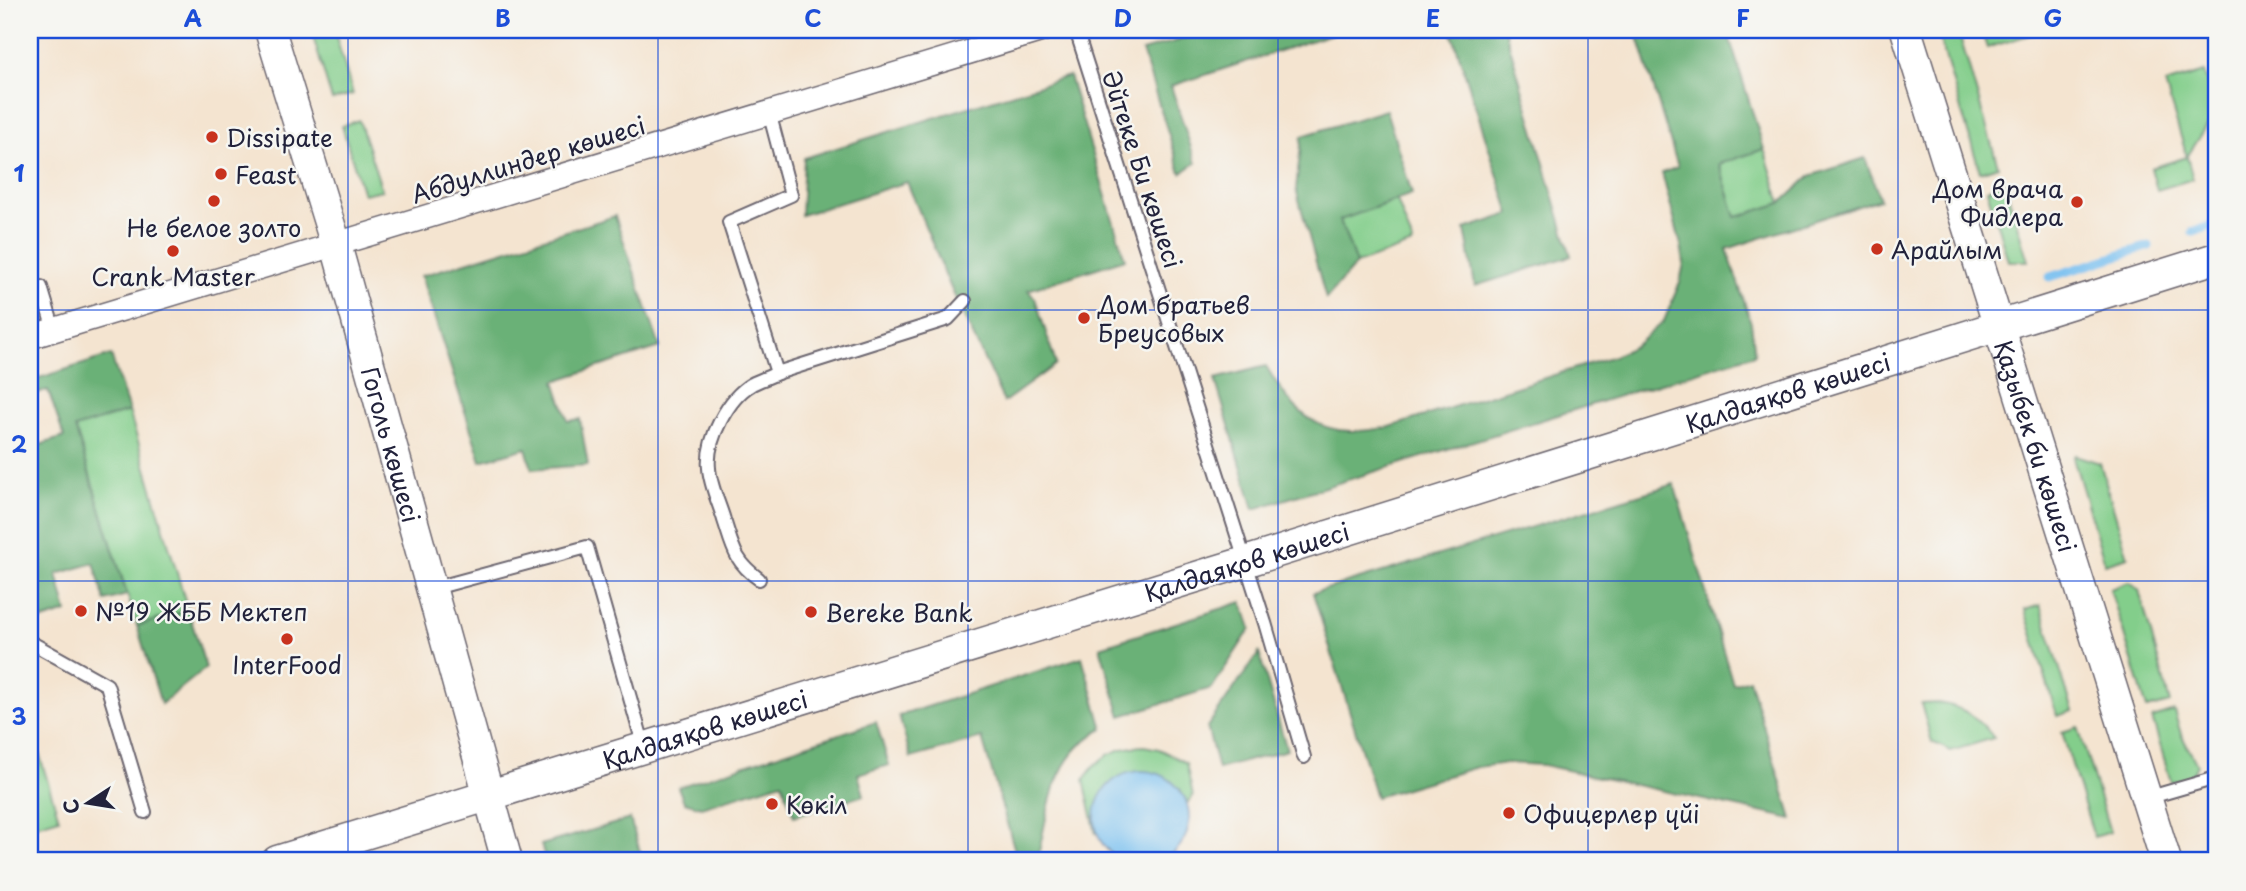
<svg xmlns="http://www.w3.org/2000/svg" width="2246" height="891" font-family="'Playpen Sans',sans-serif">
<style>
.green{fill:#83ce8b;stroke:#527863;stroke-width:2}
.forest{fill:#6ab177;stroke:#466a59;stroke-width:2}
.water{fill:#79c0f0;stroke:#4e7196;stroke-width:2}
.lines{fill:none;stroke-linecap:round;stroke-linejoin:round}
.stream{stroke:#79c0f0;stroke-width:9}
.service-casing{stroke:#6c666f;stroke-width:16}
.minor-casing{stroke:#6c666f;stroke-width:26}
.tertiary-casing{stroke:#6c666f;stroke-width:33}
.service{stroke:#fff;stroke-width:12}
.minor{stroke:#fff;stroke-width:23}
.tertiary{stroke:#fff;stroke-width:30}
.grid{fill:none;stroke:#1d4ed8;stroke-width:2;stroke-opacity:0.55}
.poi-dot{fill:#c8321e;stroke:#f6f6f2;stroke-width:2.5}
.labels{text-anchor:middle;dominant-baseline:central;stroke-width:5;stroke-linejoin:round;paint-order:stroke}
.poi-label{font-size:24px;fill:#22223b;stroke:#f6f6f2;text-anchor:start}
.street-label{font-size:24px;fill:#22223b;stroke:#f6f6f2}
.neatline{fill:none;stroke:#1d4ed8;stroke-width:2.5}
.grid-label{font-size:23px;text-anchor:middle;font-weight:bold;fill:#1d4ed8}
</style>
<rect width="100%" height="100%" fill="#f6f6f2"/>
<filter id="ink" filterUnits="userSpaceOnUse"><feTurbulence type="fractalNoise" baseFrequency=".0143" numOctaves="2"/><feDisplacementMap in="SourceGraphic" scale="14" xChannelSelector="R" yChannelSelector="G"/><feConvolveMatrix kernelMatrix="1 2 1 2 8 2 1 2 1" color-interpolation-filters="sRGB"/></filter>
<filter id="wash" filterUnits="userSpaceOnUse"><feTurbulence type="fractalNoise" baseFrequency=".00686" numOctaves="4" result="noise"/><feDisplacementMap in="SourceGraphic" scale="28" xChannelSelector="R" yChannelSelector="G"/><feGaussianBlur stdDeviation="1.57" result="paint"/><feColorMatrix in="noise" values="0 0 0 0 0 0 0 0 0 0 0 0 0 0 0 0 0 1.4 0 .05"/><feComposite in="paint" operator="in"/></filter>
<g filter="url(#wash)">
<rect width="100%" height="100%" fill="#f4e4d0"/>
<g class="green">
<polygon points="311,30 334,30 353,94 332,100"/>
<polygon points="1937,30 1958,30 1998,166 1980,172"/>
<polygon points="1981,30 2045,30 1987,48"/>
<polygon points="2204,72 2216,112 2187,157 2193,179 2157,190 2151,168 2187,157 2165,84"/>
<polygon points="359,120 382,190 363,194 342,126"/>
<polygon points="1764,149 1781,203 1736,218 1719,164"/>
<polygon points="2004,181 2028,261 2008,261 1987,190"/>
<polygon points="1397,200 1413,244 1356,264 1340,220"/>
<polygon points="129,411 188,610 137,626 75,427"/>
<polygon points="2075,455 2100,463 2128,557 2105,564 2073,457"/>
<polygon points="2129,582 2139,590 2170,703 2147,709 2110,589"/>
<polygon points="2040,605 2073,711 2057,716 2025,610"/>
<path d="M 1939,703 C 1964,707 1979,718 1994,738 L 1951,751 L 1932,742 L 1921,704 Z"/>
<polygon points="2174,711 2181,734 2197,765 2191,777 2171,782 2152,718"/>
<polygon points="30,724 59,818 30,827"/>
<polygon points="2078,727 2110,832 2094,837 2062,732"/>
<path d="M 1144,746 L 1159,749 L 1186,763 L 1193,796 L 1188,804 L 1180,789 L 1094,817 L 1096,834 L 1084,780 C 1098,756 1117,747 1144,746 Z"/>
</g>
<g class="forest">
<polygon points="1215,30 1344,30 1171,86 1196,163 1181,173 1142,51"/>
<polygon points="1451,30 1505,30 1571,256 1475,286 1465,229 1510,214"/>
<path d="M 1636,30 L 1727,30 L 1764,149 L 1719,164 L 1736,217 L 1781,203 L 1810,176 L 1865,158 L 1880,199 L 1727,249 L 1751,323 L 1755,354 L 1254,509 L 1215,379 L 1266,366 C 1299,422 1324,440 1390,427 L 1614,356 L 1635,346 L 1664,321 L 1680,282 L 1684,263 L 1681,245 L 1662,173 L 1678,167 Z"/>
<polygon points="1069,76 1125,259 1028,290 1035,298 1056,364 1004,402 950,286 907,182 801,215 804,158"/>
<polygon points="1386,110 1412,194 1340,220 1356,264 1326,299 1296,189 1302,136"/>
<polygon points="615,216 660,347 555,381 568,421 580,419 588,465 532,469 526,448 481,461 421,276"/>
<polygon points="111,355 129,411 75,428 127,595 105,601 94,563 57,574 67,612 30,624 30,448 64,437 48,390 30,395 30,381"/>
<polygon points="1674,484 1733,684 1749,679 1792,819 1543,765 1507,763 1477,767 1376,797 1313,593"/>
<polygon points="1242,602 1251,628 1212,688 1121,716 1100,647"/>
<polygon points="188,610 206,668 161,704 137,626"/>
<polygon points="1259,653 1287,750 1218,769 1207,727"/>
<path d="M 1082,657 L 1103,729 C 1051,755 1049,810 1037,861 L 1018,861 L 982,738 L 911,758 L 899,716 Z"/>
<polygon points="876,722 889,765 858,774 864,795 794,816 782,782 701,807 684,802 678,787"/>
<polygon points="630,819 643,861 546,861 541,845"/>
</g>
<circle class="water" cx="1142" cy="818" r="47"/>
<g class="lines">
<g class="stream">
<polyline points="2193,232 2216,224"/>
<polyline points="2050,277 2149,246"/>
</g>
</g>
</g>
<g filter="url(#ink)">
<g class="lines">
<defs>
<g id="service">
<polyline points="1076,30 1265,623 1304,757"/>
<polyline points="769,112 791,195 729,222 777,373 948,319 965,301"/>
<polyline points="30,291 41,287 54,330"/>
<path d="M 759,579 C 734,561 733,547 724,520 C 719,503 710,485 709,468 C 706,440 728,398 752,384 C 760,380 769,377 777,373"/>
<polyline points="431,589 587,547 644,747"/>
<polyline points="30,642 107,685 145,812"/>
<polyline points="2147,798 2216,778"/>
</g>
<polyline id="minor" points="30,337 1042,30"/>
<g id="tertiary">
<path id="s1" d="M 270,30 L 336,245 L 507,861"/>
<path id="s2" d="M 1906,30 L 2166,861"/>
<path id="s3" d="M 277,861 L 1245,562 L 2216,258"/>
</g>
</defs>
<use href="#service" class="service-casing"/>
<use href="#minor" class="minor-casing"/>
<use href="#tertiary" class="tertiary-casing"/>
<use href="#service" class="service"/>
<use href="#minor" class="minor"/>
<use href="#tertiary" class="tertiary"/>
</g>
</g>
<path class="grid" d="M 348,30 L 348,861M 658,30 L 658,861M 968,30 L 968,861M 1278,30 L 1278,861M 1588,30 L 1588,861M 1898,30 L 1898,861M 30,310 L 2216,310M 30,581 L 2216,581"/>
<g class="poi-dot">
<circle cx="212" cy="137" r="7"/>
<circle cx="221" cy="174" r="7"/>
<circle cx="214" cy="201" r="7"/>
<circle cx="2077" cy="202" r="7"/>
<circle cx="1877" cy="249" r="7"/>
<circle cx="173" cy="251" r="7"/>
<circle cx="1084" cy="318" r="7"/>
<circle cx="81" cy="611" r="7"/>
<circle cx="811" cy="612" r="7"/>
<circle cx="287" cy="639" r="7"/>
<circle cx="772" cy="804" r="7"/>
<circle cx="1509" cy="813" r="7"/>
</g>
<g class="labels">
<g class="poi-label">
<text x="226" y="137">Dissipate</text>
<text x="235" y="174">Feast</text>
<text x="2063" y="188" text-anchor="end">Дом врача<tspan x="2063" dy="28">Фидлера</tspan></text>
<text x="214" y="227" text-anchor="middle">Не белое золто</text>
<text x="1891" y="249">Арайлым</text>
<text x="173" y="276" text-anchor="middle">Crank Master</text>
<text x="1098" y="304">Дом братьев<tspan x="1098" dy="28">Бреусовых</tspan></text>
<text x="95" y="611">№19 ЖББ Мектеп</text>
<text x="825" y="612">Bereke Bank</text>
<text x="287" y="664" text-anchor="middle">InterFood</text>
<text x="786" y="804">Көкіл</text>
<text x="1523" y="813">Офицерлер үйі</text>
</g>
<g class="street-label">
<text transform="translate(528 159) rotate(-17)">Абдуллиндер көшесі</text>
<text transform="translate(1143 169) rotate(72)">Әйтеке Би көшесі</text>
<text stroke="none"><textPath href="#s3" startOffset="1582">Қалдаяқов көшесі</textPath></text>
<text stroke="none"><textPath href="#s1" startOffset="432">Гоголь көшесі</textPath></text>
<text stroke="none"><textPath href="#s2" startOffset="436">Қазыбек би көшесі</textPath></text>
<text stroke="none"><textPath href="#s3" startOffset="1015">Қалдаяқов көшесі</textPath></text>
<text stroke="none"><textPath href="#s3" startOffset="448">Қалдаяқов көшесі</textPath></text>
</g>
</g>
<rect width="2246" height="891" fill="none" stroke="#f6f6f2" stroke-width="77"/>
<g transform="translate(88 803) rotate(258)" stroke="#f6f6f2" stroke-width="5" paint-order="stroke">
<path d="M0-5L12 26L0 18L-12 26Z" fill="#22223b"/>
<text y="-10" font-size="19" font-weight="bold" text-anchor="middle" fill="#22223b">С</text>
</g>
<rect x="38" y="38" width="2170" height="814" class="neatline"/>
<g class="grid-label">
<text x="193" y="27">A</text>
<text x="503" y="27">B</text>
<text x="813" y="27">C</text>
<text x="1123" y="27">D</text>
<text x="1433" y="27">E</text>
<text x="1743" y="27">F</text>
<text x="2053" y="27">G</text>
<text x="19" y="182">1</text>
<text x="19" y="453">2</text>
<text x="19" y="725">3</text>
</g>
</svg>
